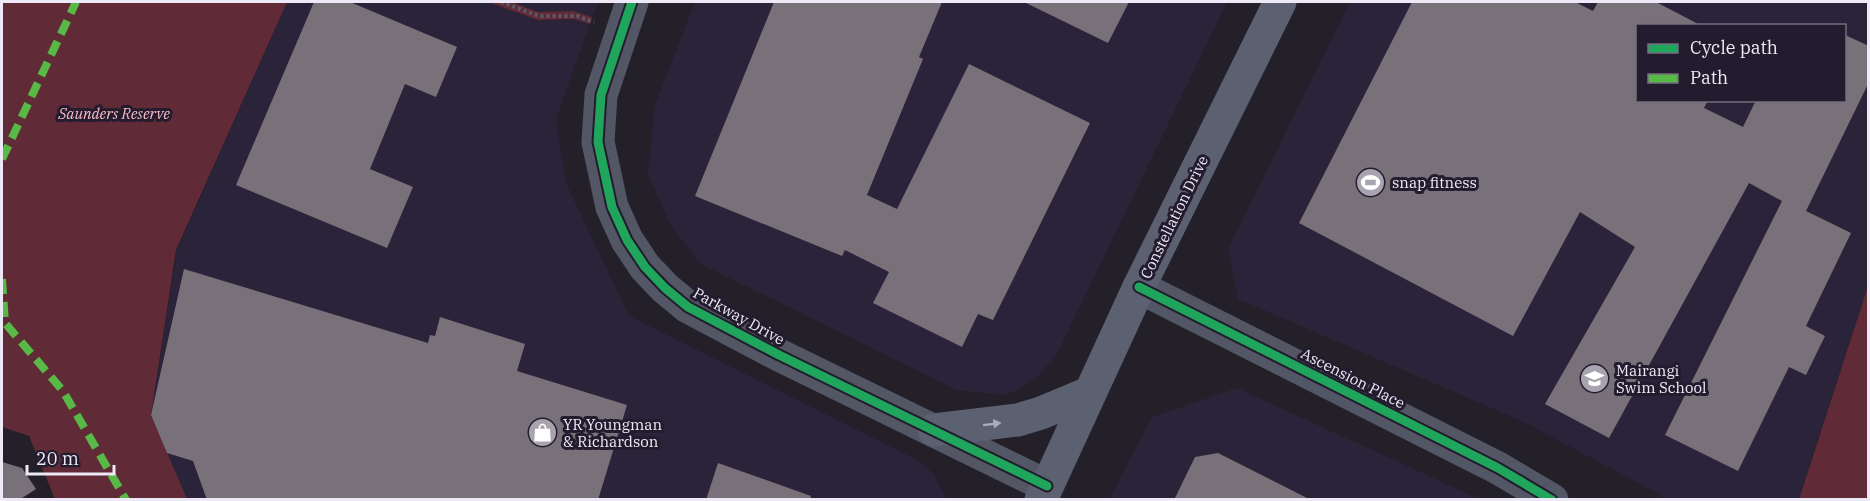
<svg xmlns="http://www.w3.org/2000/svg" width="1870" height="501" font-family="'IBM Plex Serif',serif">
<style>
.built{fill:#2b2339;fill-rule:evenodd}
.green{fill:#602b37}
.building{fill:#787179}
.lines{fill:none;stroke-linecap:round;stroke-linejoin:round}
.path{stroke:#585a65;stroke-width:4;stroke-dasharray:3 3;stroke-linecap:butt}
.minor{stroke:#535664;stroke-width:33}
.major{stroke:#5c6172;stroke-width:33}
.quiet{stroke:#58b947;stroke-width:8;stroke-dasharray:15 8;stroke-linecap:butt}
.cycleway-casing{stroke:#231c2e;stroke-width:13}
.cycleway{stroke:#20a55d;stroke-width:9}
.oneway{fill:#acacbb}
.labels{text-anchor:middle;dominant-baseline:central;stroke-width:6;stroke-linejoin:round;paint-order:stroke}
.park-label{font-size:15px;font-style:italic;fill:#fbbbc4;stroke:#231c2e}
.poi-label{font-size:15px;fill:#ede9f6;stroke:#231c2e;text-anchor:start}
.street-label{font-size:15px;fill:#ede9f6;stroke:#231c2e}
</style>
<rect width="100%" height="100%" fill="#24202a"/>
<g class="built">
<polygon points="287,2 488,2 538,20 574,19 590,24 556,119 566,183 629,316 913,458 932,472 947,499 187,499 151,415 177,250"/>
<polygon points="512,2 599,2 592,17 573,11 538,12"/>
<polygon points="695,2 1227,2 1057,354 1039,375 1023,387 1006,395 957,390 699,263 670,224 648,174 655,105"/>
<path d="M 1350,2 L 1868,2 L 1868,286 L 1798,499 L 1663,499 L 1661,495 L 1524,422 L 1238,299 L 1228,249 ZM 1638,26 L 1844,26 L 1844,100 L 1638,100 Z"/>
<polygon points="1237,388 1479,499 1109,500 1152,417"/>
</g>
<g class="green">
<polygon points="2,2 287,2 176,250 151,415 187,499 55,499 29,436 2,427"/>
<polygon points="488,2 512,2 538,12 573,11 592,17 590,24 574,19 538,20"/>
<polygon points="1868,286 1868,499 1798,499 1800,496"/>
</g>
<g class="building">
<polygon points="314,2 350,2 457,47 436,97 405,84 370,169 413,187 387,248 236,185"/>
<polygon points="774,2 942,2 919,57 923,59 867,195 897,209 969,64 1090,123 993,320 978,314 962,347 873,303 889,272 845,250 842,256 695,196"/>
<polygon points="1024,2 1129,2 1108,43"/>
<polygon points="1412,2 1575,2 1593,11 1598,2 1656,2 1702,26 1638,26 1638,100 1708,100 1704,108 1743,127 1756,100 1845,100 1845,35 1869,46 1869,82 1806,211 1851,233 1806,326 1825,336 1806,375 1789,367 1738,471 1665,435 1782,201 1749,183 1609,438 1545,404 1635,247 1580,212 1513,336 1299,223"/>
<polygon points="184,269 428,343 430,335 435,336 440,317 525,344 517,371 627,405 598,500 207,500 193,461 167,453 151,415"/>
<polygon points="1218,453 1311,500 1174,500 1195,457"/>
<polygon points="2,462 22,468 36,489 19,500 2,500"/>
<polygon points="718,463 811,496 810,500 706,500"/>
</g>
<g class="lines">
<polyline class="path" points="501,2 539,16 577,16 594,22"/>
<g class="minor">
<polyline points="632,2 601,95 598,142 612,207 627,240 645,267 665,288 688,307 779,355 1047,486"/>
<polyline points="1139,287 1498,468 1552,500"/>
</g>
<g class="major">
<polyline points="934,430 1018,420 1041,413 1089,393"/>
<polyline points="1041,500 1139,287 1280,2"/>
</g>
<g class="quiet">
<polyline points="2,159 76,2"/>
<polyline points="2,279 5,323 63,391 126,500"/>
</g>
<defs>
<g id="cycleway">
<polyline points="632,2 601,95 598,142 612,207 627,240 645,267 665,288 688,307 779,355 1047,486"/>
<polyline points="1139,287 1498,468 1552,500"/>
</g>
</defs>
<use href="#cycleway" class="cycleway-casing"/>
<use href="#cycleway" class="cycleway"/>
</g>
<defs><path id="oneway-solid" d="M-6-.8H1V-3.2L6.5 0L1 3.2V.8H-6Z" transform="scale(1.5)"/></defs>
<use class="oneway" href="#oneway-solid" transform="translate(992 424) rotate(-7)"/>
<defs>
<symbol id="stadium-disc" viewBox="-11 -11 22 22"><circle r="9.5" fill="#a7a3af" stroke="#231c2e"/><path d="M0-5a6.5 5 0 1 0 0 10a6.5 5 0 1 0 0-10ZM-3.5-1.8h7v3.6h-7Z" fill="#fff"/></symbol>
<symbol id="school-disc" viewBox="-11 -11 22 22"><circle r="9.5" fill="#a7a3af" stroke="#231c2e"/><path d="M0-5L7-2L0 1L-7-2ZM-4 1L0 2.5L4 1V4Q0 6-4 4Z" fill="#fff"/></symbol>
<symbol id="shop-disc" viewBox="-11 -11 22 22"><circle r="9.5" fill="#a7a3af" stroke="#231c2e"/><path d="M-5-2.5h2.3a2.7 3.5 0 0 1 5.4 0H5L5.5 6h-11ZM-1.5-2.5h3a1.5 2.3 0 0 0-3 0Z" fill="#fff"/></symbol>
</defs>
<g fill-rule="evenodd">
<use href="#stadium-disc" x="1354" y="166" width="33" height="33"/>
<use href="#school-disc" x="1578" y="362" width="33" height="33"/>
<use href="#shop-disc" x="526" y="416" width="33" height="33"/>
</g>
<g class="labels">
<g class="park-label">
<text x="114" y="113">Saunders Reserve</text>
</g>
<g class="poi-label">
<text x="1392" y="182">snap fitness</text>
<text x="1616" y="370">Mairangi<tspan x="1616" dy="17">Swim School</tspan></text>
<text x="563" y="424">YR Youngman<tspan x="563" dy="17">&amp; Richardson</tspan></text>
</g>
<g class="street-label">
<text transform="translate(1174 217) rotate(-64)">Constellation Drive</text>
<text transform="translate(739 316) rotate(29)">Parkway Drive</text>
<text transform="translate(1353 378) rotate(27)">Ascension Place</text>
</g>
</g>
<rect width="1870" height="501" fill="none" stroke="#ede9f6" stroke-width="6"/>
<rect x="1636" y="24" width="210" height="78" fill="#231c2e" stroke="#746e7e" stroke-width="1.5"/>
<rect x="1648" y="44" width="30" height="9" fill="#20a55d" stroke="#746e7e" stroke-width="1.5"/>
<text x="1690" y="54" font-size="18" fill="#ede9f6">Cycle path</text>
<rect x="1648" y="74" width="30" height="9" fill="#58b947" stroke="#746e7e" stroke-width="1.5"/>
<text x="1690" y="84" font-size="18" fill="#ede9f6">Path</text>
<path d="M27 465v9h87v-9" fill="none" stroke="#ede9f6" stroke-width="3"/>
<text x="36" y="465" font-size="18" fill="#ede9f6" stroke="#231c2e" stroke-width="4.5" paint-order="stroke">20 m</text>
</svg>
